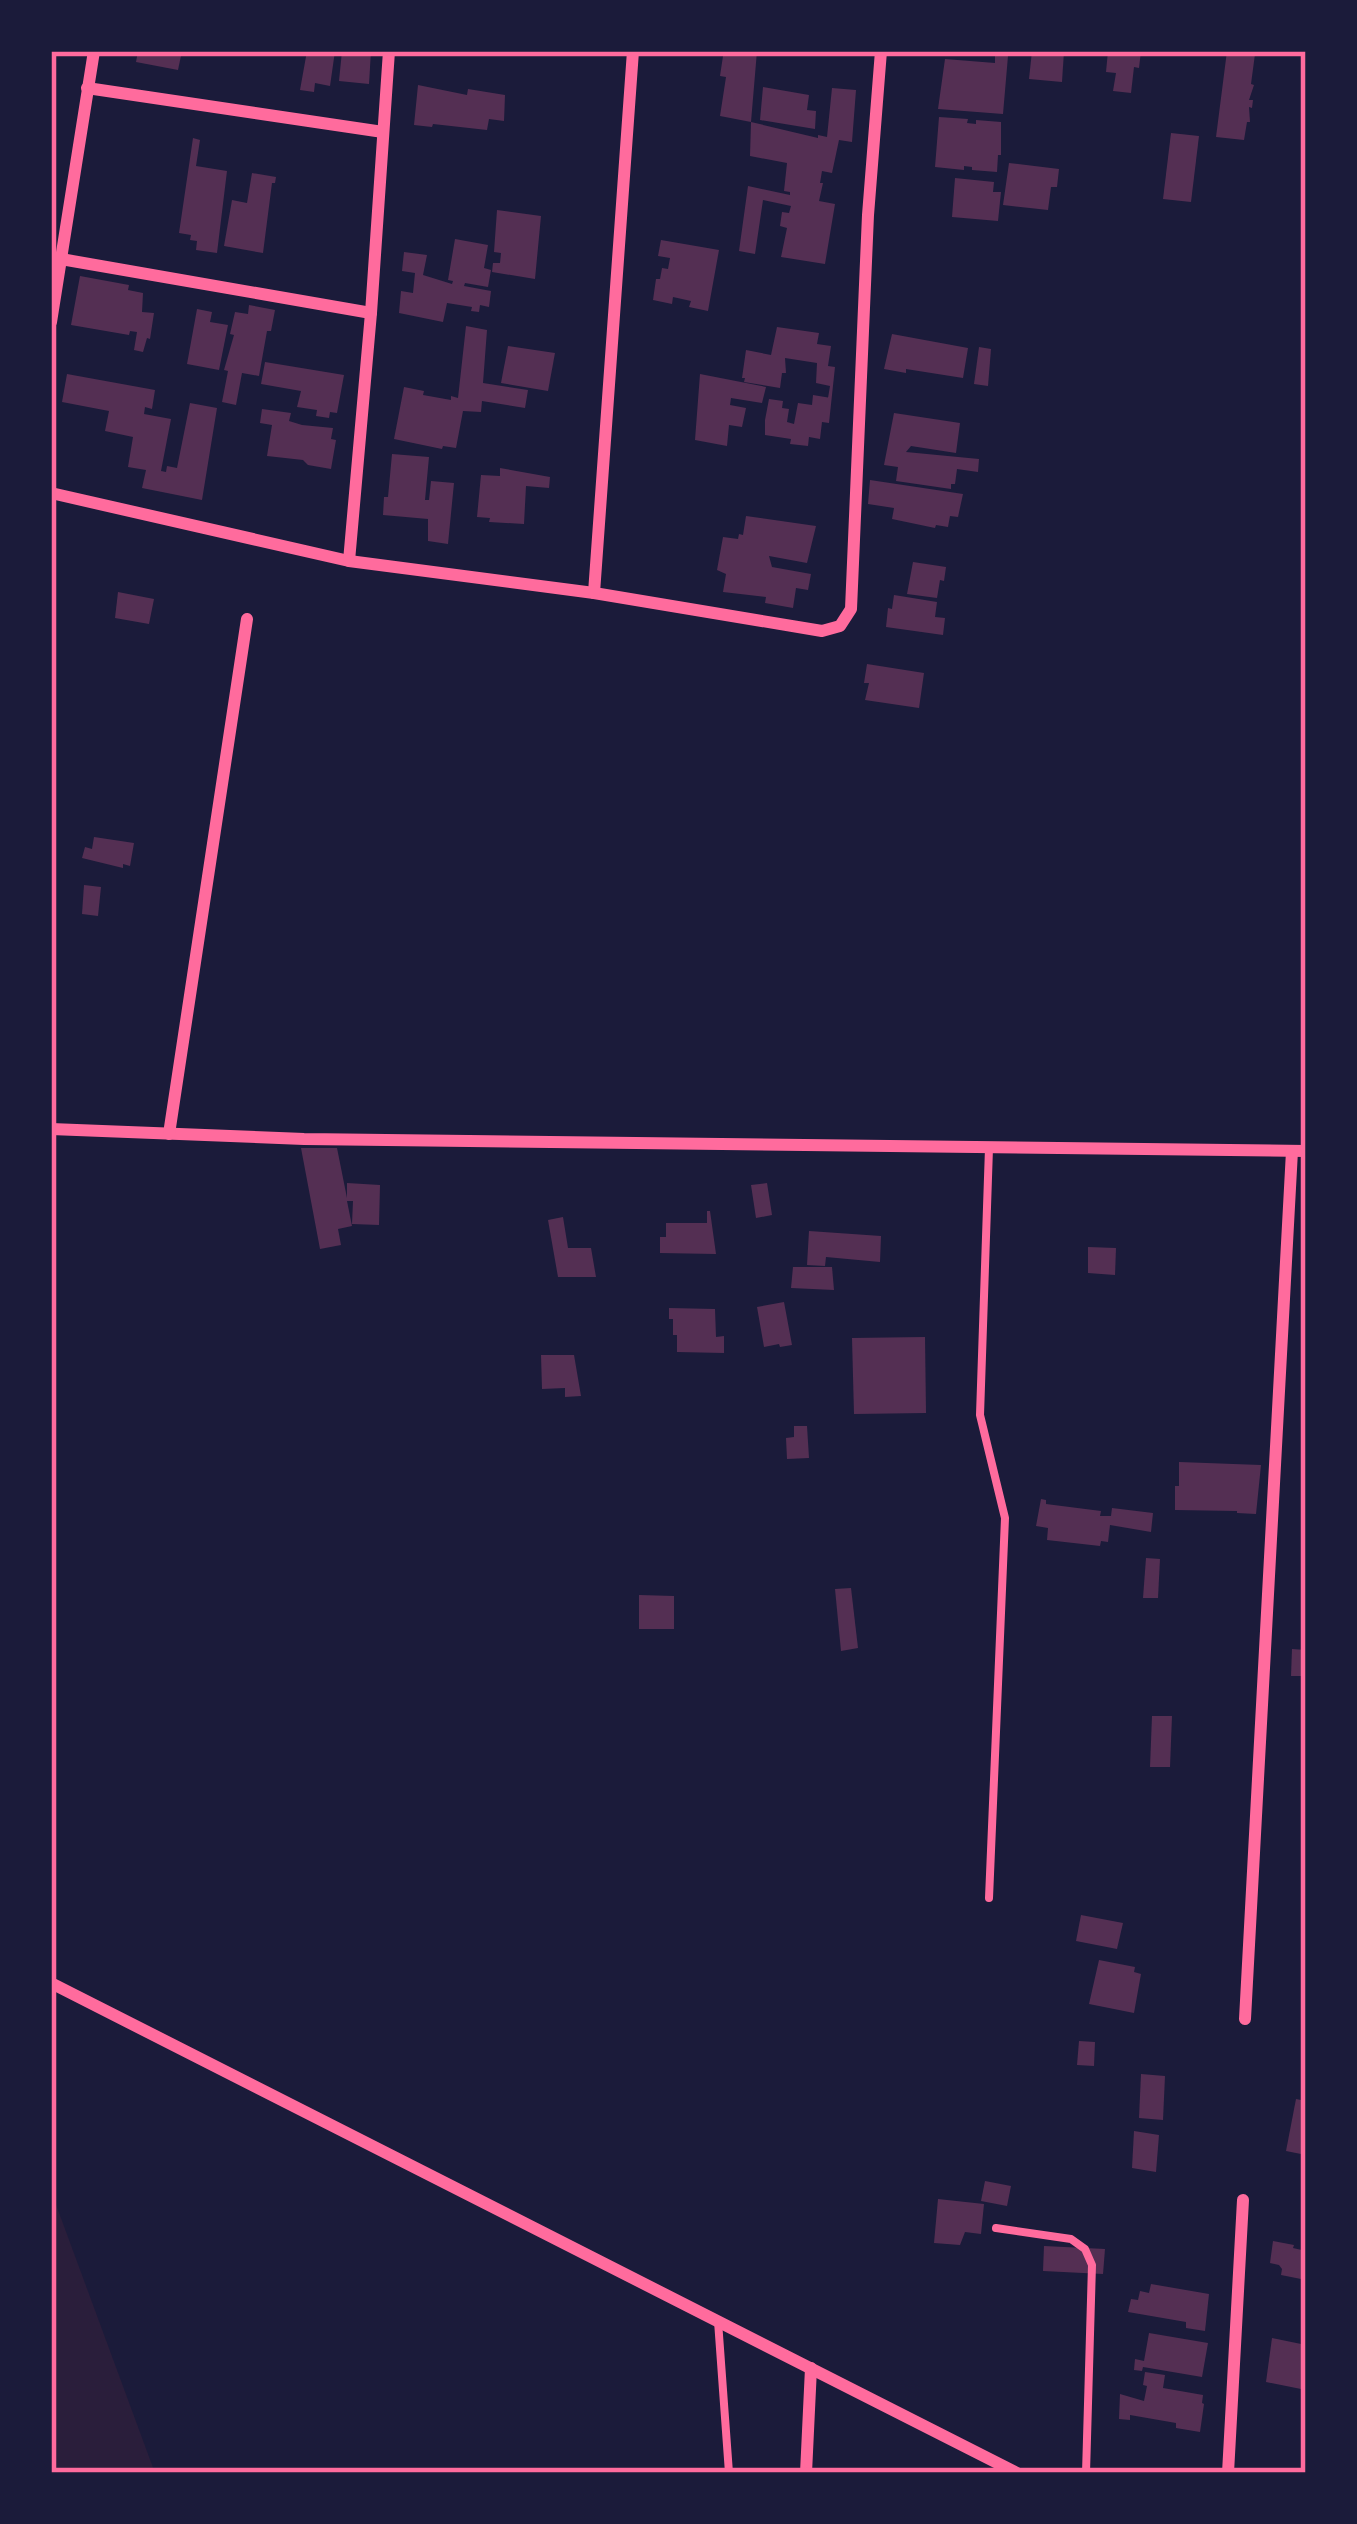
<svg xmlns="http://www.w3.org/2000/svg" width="1357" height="2524" font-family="Literata,serif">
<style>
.green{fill:#2a1e3b}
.building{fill:#542f53}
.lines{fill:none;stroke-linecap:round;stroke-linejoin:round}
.service{stroke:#ff6b9d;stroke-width:8}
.minor{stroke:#ff6b9d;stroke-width:12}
.neatline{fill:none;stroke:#ff6b9d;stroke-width:4.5}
</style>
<rect width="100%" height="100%" fill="#1b1b3a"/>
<polygon class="green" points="51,2191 155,2473 51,2473"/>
<g class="building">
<polygon points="138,51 182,51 178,70 136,62"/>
<polygon points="307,51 335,51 330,86 315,83 314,92 300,90"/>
<polygon points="342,51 371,51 369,84 339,81"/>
<polygon points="708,51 757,51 751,122 720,116 726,77 720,76 723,56 708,54"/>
<polygon points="985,51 1012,51 1011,56 1008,56 1003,114 938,109 945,59 995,63 995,55 985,54"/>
<polygon points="1032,51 1064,51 1062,82 1029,79"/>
<polygon points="1108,51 1141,51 1139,68 1134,67 1131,93 1113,91 1116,73 1106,72"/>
<polygon points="1227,51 1255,54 1251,84 1254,85 1249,100 1253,100 1252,108 1249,107 1250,122 1247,122 1244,140 1216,137"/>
<polygon points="418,85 467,95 468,89 505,95 504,121 489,119 487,130 433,124 432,127 414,125"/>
<polygon points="763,87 809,95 807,110 816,111 815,129 760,120"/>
<polygon points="832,88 856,90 852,142 839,140 832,173 822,171 820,183 823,183 819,201 835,204 825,264 781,257 787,228 780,226 782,212 789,213 791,206 763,200 755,254 739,251 748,186 790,195 790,192 784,191 787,163 750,156 751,122 818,138 818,135 827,137"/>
<polygon points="939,117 968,119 967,123 976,124 976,120 1001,122 1001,155 998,155 997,172 972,170 972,167 964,166 964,170 935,167"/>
<polygon points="1171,133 1199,136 1191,202 1163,199"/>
<polygon points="193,138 200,140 196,166 227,171 217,253 196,250 197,241 190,240 191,235 179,233"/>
<polygon points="1009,163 1059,169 1057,187 1051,187 1048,210 1003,205"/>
<polygon points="252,173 276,177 275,183 272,183 263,253 224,246 232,200 247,203"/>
<polygon points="955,178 994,182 993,192 1001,192 998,221 952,217"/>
<polygon points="497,210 541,216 535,279 492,272 493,263 500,263 501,253 494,252"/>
<polygon points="455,239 488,245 484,268 491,270 488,287 465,283 464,286 491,291 489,307 480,305 479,312 471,311 472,307 447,303 443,322 399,313 401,291 413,293 415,273 402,271 404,252 427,255 423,275 452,284 453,281 448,280"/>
<polygon points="661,240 719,250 708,311 689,307 691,301 673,297 672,304 653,300 656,279 660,279 662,268 668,269 670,258 658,256"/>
<polygon points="80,276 129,285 128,290 143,293 142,312 154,313 150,339 147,338 143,352 134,350 137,332 130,331 129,335 71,325"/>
<polygon points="249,305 275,310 271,331 267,331 259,376 242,373 236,405 222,402 228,371 224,370 234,335 230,334 235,312 248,314"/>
<polygon points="197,309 212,312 210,322 228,325 219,370 187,364"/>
<polygon points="466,326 487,330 483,383 528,390 525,408 482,401 481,412 463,411 456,448 443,446 442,449 394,439 404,387 424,391 423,395 451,400 451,396 458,398"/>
<polygon points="777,327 819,333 817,344 831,346 828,366 835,367 829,423 822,422 820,439 809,437 808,446 790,444 791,439 765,435 765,420 769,399 783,401 782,408 789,409 787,422 794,424 798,403 812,405 813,395 831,398 828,398 830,386 816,383 817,363 785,358 786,373 782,373 780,388 744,382 745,378 742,378 746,350 771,355"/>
<polygon points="892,334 968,348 963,378 906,369 906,373 884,369"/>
<polygon points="508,346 555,353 548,391 501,383"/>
<polygon points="979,347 991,349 988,386 974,384"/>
<polygon points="265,362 344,375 337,413 330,412 329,418 316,416 317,410 297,407 301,391 261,384"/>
<polygon points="67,374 155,390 152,409 145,407 144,414 171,419 161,471 166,472 167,466 177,468 190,403 217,408 202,500 142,488 146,470 128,467 133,437 105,431 109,411 62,402"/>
<polygon points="700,374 766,387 762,403 731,398 730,405 746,408 742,427 729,425 727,446 695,440"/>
<polygon points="262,409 291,413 289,421 302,425 333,428 331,439 336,440 331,469 308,465 303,460 267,456 272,425 260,423"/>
<polygon points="894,413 960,423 956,453 911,446 906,452 979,459 978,472 957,469 955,484 951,484 951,489 896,481 898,467 884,465"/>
<polygon points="392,454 429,457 425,500 429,500 431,481 454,483 448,544 428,541 428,519 383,515 384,497 388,497"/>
<polygon points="500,468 550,477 549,488 526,486 524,524 489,522 490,518 477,517 481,475 500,476"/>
<polygon points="870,480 963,494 958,517 950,516 948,527 936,525 935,528 892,519 894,508 868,504"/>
<polygon points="746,516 816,526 807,563 769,556 772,567 811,574 808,590 796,588 793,608 765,603 766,597 723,592 726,574 717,570 723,537 738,539 739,534 743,535"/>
<polygon points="913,562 946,567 944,581 940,580 937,598 907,594"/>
<polygon points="118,592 154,599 149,624 115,618"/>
<polygon points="894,595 937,602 935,617 945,618 943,635 886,627 888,608 892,609"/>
<polygon points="867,664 924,673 919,708 865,700 869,683 864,683"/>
<polygon points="94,837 134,843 130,866 123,864 123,868 82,858 85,847 92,849"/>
<polygon points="84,885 101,887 98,916 82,914"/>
<polygon points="301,1148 337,1148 347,1198 347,1183 380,1185 379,1225 352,1224 353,1201 347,1201 352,1226 338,1229 341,1245 320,1249"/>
<polygon points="767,1183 772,1215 756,1218 751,1185"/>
<polygon points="707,1211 710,1211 716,1254 660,1253 660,1237 666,1237 666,1223 707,1223"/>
<polygon points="563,1217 568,1248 591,1248 596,1277 558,1277 548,1220"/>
<polygon points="809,1231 881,1236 880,1262 826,1257 825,1266 807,1265"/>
<polygon points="1088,1247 1116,1248 1115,1275 1088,1273"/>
<polygon points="793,1267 832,1267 834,1290 791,1288"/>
<polygon points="784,1302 792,1345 780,1347 779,1344 764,1347 757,1307"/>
<polygon points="669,1308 715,1309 716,1337 724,1336 724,1353 677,1352 677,1335 673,1335 673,1319 669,1319"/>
<polygon points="925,1337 926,1413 854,1414 852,1338"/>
<polygon points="541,1355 574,1355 581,1396 565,1397 565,1388 542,1389"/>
<polygon points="794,1426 807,1426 809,1458 787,1459 786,1438 794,1437"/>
<polygon points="1179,1462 1261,1465 1256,1514 1237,1513 1237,1511 1175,1510 1175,1486 1179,1486"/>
<polygon points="1041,1499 1046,1500 1046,1504 1101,1511 1100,1516 1111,1516 1112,1508 1153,1513 1151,1532 1110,1525 1108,1542 1101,1541 1100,1546 1047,1540 1048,1528 1036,1526"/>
<polygon points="1146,1558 1160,1559 1158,1598 1143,1598"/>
<polygon points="851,1588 858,1648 841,1651 835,1589"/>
<polygon points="639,1595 674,1596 674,1629 639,1629"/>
<polygon points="1292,1649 1306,1650 1306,1676 1291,1676"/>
<polygon points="1152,1716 1172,1716 1170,1767 1150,1767"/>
<polygon points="1081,1915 1123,1923 1117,1949 1076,1941"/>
<polygon points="1099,1960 1135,1967 1134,1972 1141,1974 1134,2013 1089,2004"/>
<polygon points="1079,2041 1095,2042 1094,2066 1077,2065"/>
<polygon points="1141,2074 1165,2076 1163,2120 1139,2118"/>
<polygon points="1296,2099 1306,2101 1306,2155 1286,2151"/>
<polygon points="1134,2131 1159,2135 1156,2172 1132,2168"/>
<polygon points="985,2181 1011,2186 1007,2206 981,2201"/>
<polygon points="938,2199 984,2204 981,2234 965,2232 960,2245 934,2243"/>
<polygon points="1273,2241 1294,2245 1293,2248 1306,2251 1306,2280 1281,2275 1282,2269 1279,2265 1270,2263"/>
<polygon points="1044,2246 1105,2249 1103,2274 1043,2271"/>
<polygon points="1151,2284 1209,2294 1205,2331 1186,2328 1186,2322 1128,2312 1131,2299 1138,2300 1140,2291 1149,2293"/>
<polygon points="1149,2333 1208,2343 1202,2377 1143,2367 1142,2371 1134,2370 1135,2359 1144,2361"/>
<polygon points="1272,2338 1306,2345 1306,2390 1266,2382"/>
<polygon points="1145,2372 1165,2375 1163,2388 1203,2395 1202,2403 1204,2404 1200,2432 1176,2428 1176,2423 1130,2415 1130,2420 1119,2419 1120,2394 1144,2401 1147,2386 1143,2385"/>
</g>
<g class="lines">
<g class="service">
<polyline points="989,1148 980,1415 1005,1518 989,1898"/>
<polyline points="996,2228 1071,2239 1085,2249 1092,2265 1086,2473"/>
<polyline points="718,2321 729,2473"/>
</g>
<g class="minor">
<polyline points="87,88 383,132"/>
<polyline points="61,259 371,313"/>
<polyline points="51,322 94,51"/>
<polyline points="51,493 349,561 594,593 822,631 840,626 851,609 868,215 881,51"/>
<polyline points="349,561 371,313 389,51"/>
<polyline points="594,593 633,51"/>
<polyline points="51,1129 304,1139 1306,1151"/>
<polyline points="169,1134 247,619"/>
<polyline points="51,1983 1017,2473"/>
<polyline points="1245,2019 1292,1151"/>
<polyline points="806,2473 811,2368"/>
<polyline points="1228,2473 1243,2200"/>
</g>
</g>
<rect width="1357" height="2524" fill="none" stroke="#1b1b3a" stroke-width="108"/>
<rect x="54" y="54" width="1249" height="2416" class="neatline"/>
</svg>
